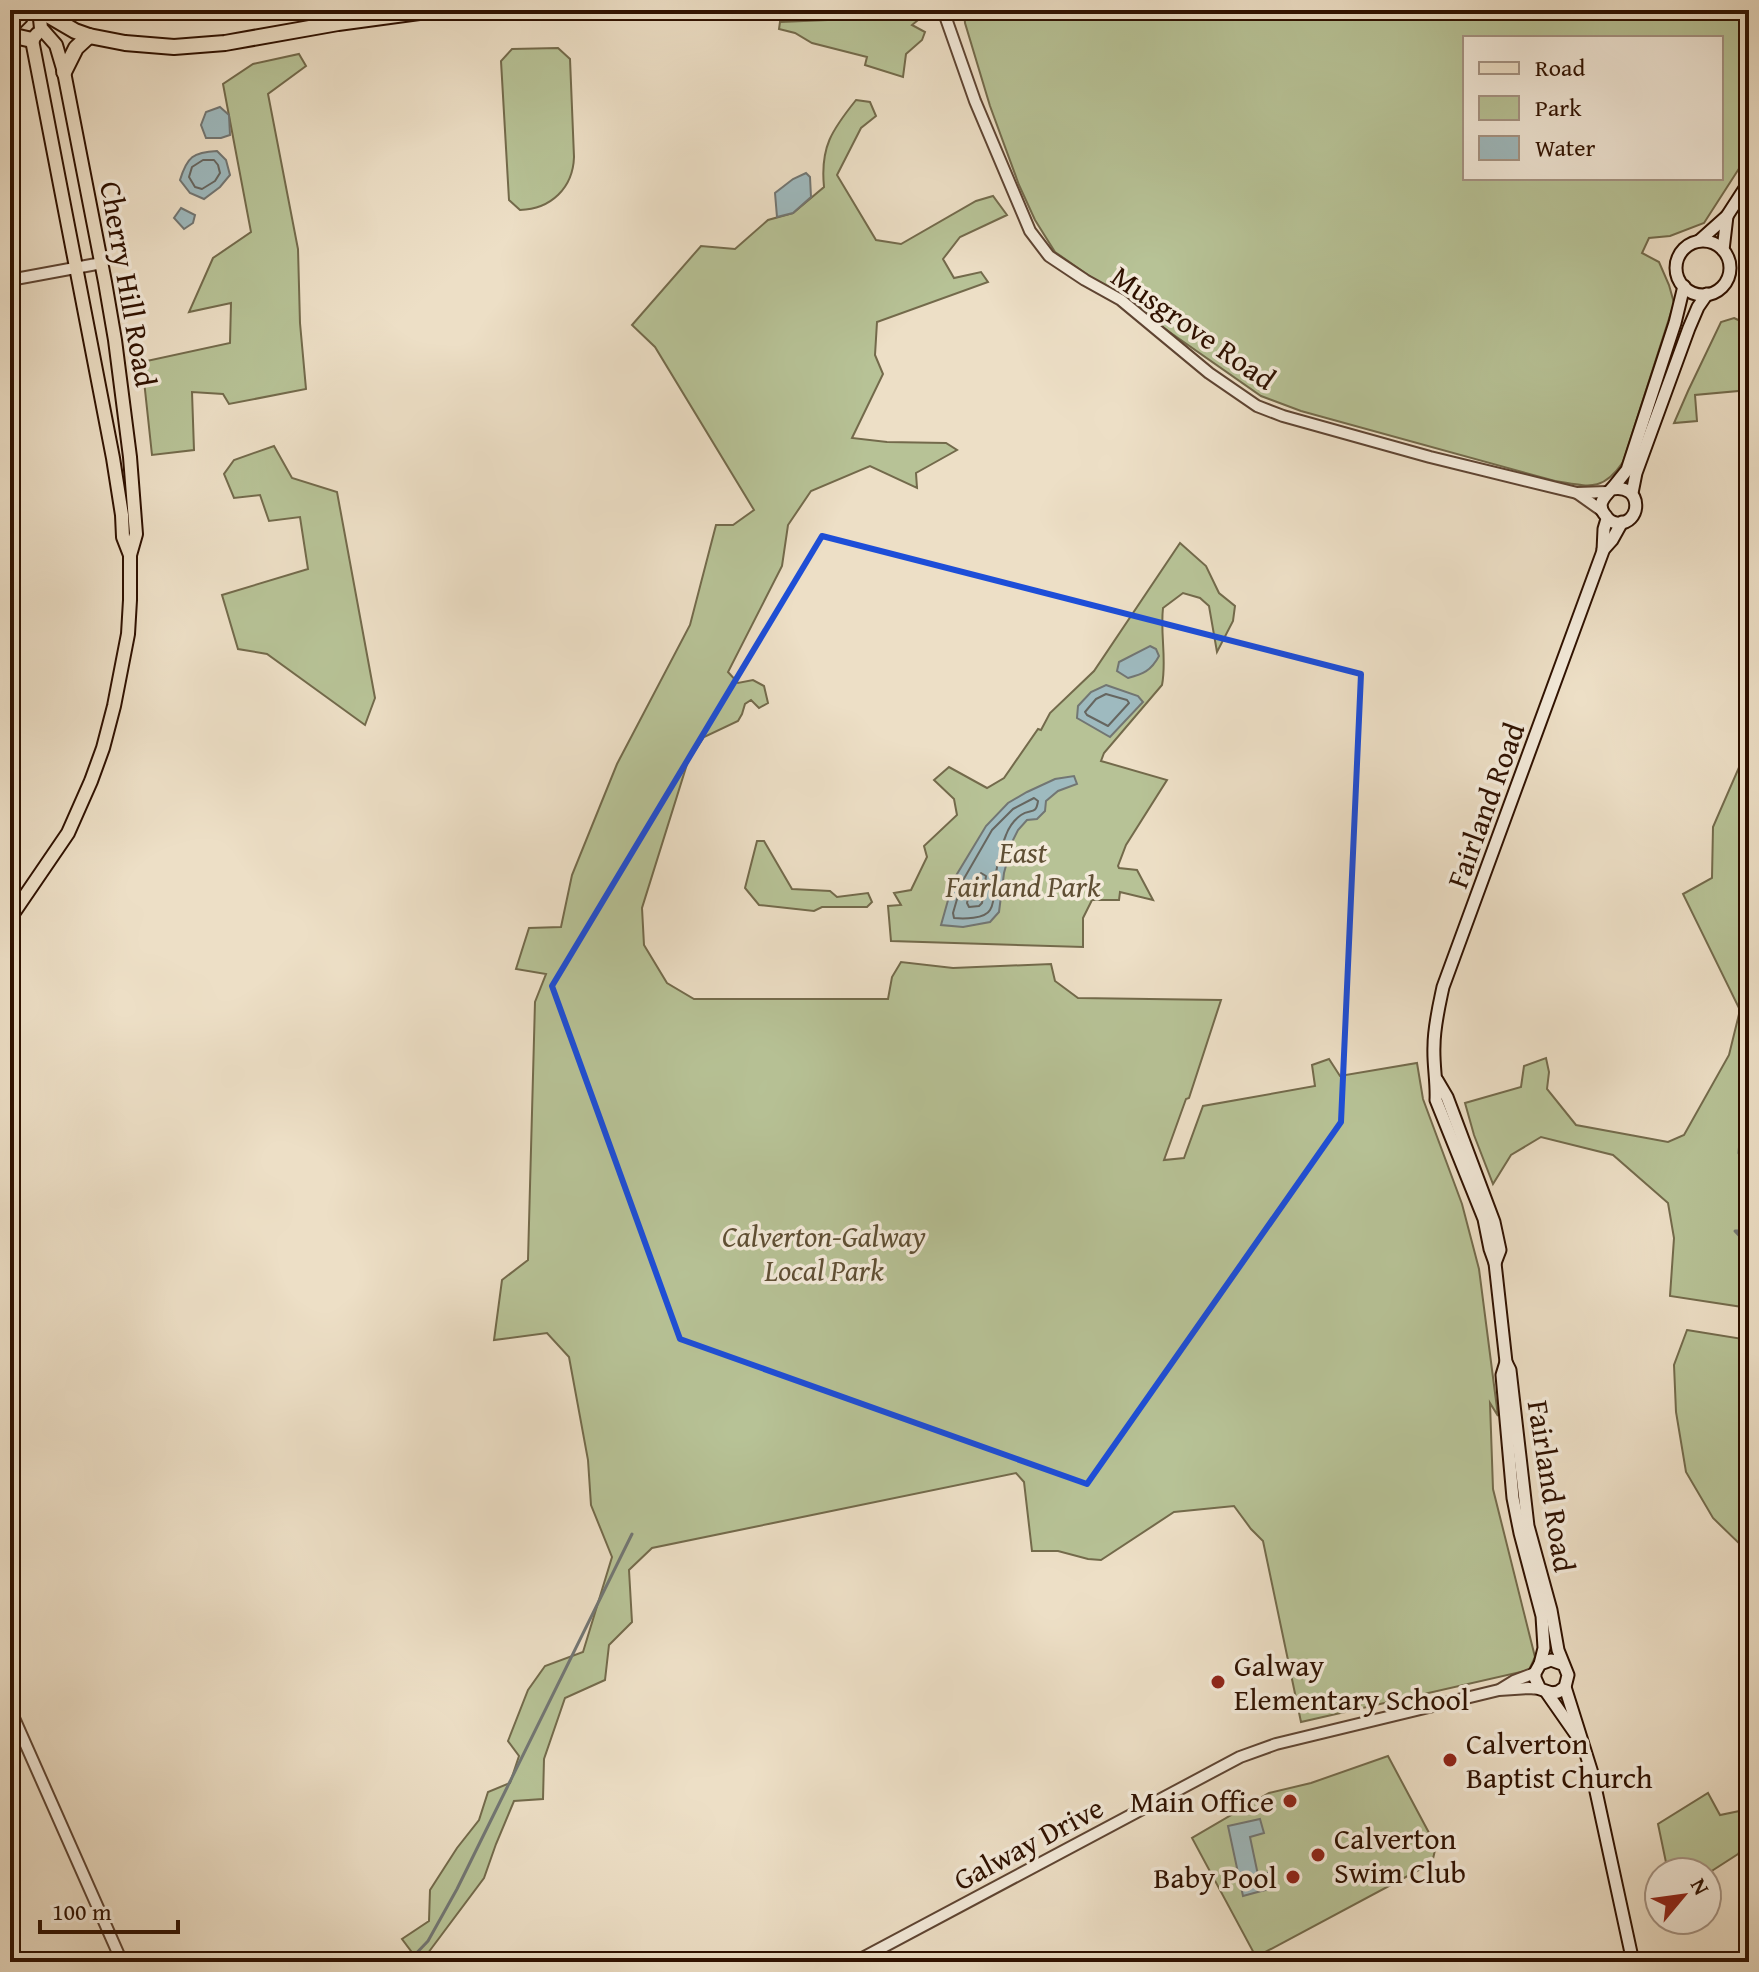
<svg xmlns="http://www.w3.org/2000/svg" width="1759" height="1972" font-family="'Gentium Book Plus',serif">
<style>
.green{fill:#b7c296;stroke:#736a4b;stroke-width:2;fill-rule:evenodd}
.water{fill:#9ebabf;stroke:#727673;stroke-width:2}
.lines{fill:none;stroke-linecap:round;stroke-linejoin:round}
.shore{stroke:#666660;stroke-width:2}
.stream{stroke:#727673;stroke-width:3}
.tertiary-casing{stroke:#5e4432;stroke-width:14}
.secondary-casing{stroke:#2f1100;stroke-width:15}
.primary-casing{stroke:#2f1100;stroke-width:16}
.trunk-casing{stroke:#2f1100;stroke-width:18}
.tertiary{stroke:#f3eada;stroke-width:10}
.secondary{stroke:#f3eada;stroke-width:11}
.primary{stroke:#eddfc6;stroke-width:12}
.trunk{stroke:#eddfc6;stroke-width:14}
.marked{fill:none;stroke:#1d4ed8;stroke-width:6;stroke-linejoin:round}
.poi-dot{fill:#8f2418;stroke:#f3eada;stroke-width:3}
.labels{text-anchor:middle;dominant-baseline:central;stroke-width:7;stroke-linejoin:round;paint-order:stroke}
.street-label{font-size:30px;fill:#2f1100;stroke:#f3eada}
.park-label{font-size:30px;font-style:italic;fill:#5f4f34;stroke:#f3eada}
.poi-label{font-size:30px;fill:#2f1100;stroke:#f3eada;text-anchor:start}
</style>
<rect width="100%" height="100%" fill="#eddfc6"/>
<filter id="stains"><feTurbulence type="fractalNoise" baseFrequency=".0025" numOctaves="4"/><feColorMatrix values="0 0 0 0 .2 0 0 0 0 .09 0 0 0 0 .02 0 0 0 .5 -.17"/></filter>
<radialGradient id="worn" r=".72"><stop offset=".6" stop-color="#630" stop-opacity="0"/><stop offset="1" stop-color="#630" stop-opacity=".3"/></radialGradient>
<g class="green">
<path d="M 964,10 L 1749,10 L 1749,153 L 1704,223 L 1670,236 L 1649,238 L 1642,253 L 1659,262 L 1669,285 L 1674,303 L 1623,462 C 1602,493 1588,486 1555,481 L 1301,411 L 1261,396 L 1055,252 L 1035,220 L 1019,185 L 990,106 L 965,23 ZM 1465,38 L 1721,38 L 1721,178 L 1465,178 Z"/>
<polygon points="923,16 912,25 925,32 922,40 906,54 903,77 865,65 867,57 812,43 795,33 779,29 780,22"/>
<path d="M 558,48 L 570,59 L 574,157 C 573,188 551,209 520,210 L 509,200 L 501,61 L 512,49 Z"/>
<polygon points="299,54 306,66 268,94 298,249 300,323 306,389 229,404 223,394 192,392 194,450 152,455 142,362 230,343 231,303 189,312 213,258 251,232 223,84 253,64"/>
<path d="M 856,100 L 870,102 L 876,116 L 861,128 L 837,175 L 876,240 L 901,244 L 976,201 L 993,196 L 1007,215 L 960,237 L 943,259 L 954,278 L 981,272 L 988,282 L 877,322 L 875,355 L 883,374 L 852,438 L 887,442 L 946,443 L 957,450 L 916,473 L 917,488 L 870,466 L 811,491 L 788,525 L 782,566 L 728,672 L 738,683 L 753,680 L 764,686 L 768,703 L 759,708 L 751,700 L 745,704 L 742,714 L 738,721 L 704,737 L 688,761 L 642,908 L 644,945 L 667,983 L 694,999 L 888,999 L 892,977 L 901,962 L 953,968 L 1051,964 L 1055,981 L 1078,998 L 1221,1000 L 1189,1098 L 1186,1099 L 1164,1160 L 1184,1158 L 1203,1106 L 1315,1086 L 1312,1065 L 1329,1059 L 1340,1076 L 1417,1063 L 1423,1099 L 1462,1204 L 1479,1269 L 1498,1416 L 1490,1403 L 1493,1489 L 1535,1657 L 1529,1670 L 1301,1722 L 1263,1541 L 1251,1529 L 1234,1506 L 1174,1512 L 1101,1560 L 1088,1559 L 1058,1551 L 1032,1551 L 1024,1482 L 1016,1473 L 652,1548 L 629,1570 L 632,1622 L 609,1645 L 605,1680 L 565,1698 L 544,1759 L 543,1799 L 514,1801 L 496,1844 L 484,1878 L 425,1957 L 414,1955 L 402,1939 L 429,1921 L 430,1890 L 457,1848 L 479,1820 L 488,1792 L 510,1783 L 519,1756 L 508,1741 L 528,1690 L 545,1666 L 583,1652 L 612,1557 L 591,1505 L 588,1460 L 569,1357 L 547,1333 L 494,1340 L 502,1280 L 528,1260 L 535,1002 L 546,974 L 516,969 L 529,928 L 561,927 L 572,875 L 617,764 L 690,625 L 716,525 L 733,525 L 754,510 L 655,347 L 632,325 L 701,246 L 735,249 L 768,220 L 793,213 L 824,187 C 820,147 832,130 856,100 Z"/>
<polygon points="1734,318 1749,325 1749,390 1695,395 1697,421 1674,423 1688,391 1721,322"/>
<polygon points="274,446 292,478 337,492 375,698 365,725 267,654 238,649 222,595 308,569 300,517 269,521 260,495 234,498 224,474 234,460"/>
<path d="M 1180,543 L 1206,566 L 1219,593 L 1235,606 L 1233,621 L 1217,652 L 1209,606 L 1200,598 L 1183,593 L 1163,608 C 1160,634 1167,660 1162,685 L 1104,753 L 1101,761 L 1167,780 L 1126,845 L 1118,866 L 1119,868 L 1137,870 L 1153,900 L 1120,892 L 1119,900 L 1092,900 L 1083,918 L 1083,947 L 891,941 L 888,906 L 901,905 L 894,893 L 911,890 L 927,857 L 924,846 L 957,815 L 954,799 L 934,780 L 949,767 L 987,788 L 1004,778 L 1038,729 L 1041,730 L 1050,713 L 1094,671 Z"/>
<polygon points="1747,749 1749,749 1749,1308 1670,1296 1674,1238 1668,1203 1613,1155 1541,1137 1511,1155 1493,1184 1474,1135 1465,1103 1521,1087 1524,1066 1546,1058 1549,1072 1547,1089 1576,1125 1668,1142 1684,1135 1729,1055 1740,1010 1683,894 1712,878 1713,827"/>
<polygon points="757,841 764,841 792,889 830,891 837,897 868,893 872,902 867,907 822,907 814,911 759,905 745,888"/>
<polygon points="1687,1330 1749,1340 1749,1553 1713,1518 1686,1472 1676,1412 1674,1365"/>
<polygon points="1388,1756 1436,1846 1432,1863 1256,1957 1192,1838 1269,1793 1311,1783"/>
<polygon points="1708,1793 1720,1815 1749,1809 1749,1837 1738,1854 1707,1874 1707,1872 1668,1872 1658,1824"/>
</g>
<g class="water">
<polygon points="220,107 229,115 230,135 221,138 206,138 201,125 206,112"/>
<path d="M 217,151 L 226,160 L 230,175 L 220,187 L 204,199 L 190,193 L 180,180 C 187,157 193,152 217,151 Z"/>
<polygon points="806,173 810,177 811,197 793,213 777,217 775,193 793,179"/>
<polygon points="181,208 195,215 193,223 184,229 174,218"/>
<path d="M 1150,646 L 1156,649 L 1159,656 C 1151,671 1143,674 1128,678 L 1117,671 L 1119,662 Z"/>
<polygon points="1106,685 1138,696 1143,702 1110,737 1077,718 1078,706 1091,692"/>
<polygon points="1074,776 1077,784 1058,791 1046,801 1045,811 1037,819 1027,820 1018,830 1013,840 1004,873 999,912 990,922 963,927 941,925 954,879 986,826 1008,803 1027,792 1055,779"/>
<polygon points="1260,1819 1264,1833 1250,1837 1258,1875 1272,1872 1276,1887 1243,1896 1228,1826"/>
</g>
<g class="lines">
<g class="shore">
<polygon points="203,160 214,160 218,165 220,173 215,181 202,189 195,187 189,177 192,167"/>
<polygon points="1106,694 1127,700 1129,703 1108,726 1087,715 1085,712 1096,699"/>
<path d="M 1034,798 L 1038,801 C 1036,816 1030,808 1021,815 C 1014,820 1009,827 1006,835 C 1001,847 998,860 996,873 C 994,884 996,901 990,910 C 985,919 963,919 954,918 L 953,913 L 962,882 L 992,830 L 1013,809 Z"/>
<polygon points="981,873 986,876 982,903 979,906 969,907 967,903 971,886"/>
</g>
<g class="stream">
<polyline points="1749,1137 1740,1141 1739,1153 1747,1160 1749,1159"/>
<polyline points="1749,1174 1745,1187 1749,1192"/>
<polyline points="1749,1231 1735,1231 1749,1246"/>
<polyline points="1747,1295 1749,1290"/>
<polyline points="408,1962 428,1941 457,1889 632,1534"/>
</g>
<defs>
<g id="tertiary">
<polyline points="943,10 975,101 1030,231 1049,256 1085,280 1121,300 1209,373 1257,406 1283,416 1430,457 1577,493 1607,492"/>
<polyline points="10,280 102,263"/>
<polyline points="1577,493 1601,510"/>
<polyline points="1501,1689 1514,1681 1535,1673"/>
<polyline points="10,1709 122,1962"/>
<polyline points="855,1962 1240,1757 1276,1744 1499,1690 1529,1688 1540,1689"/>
</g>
<g id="secondary">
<polyline points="1699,241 1727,216 1749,182"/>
<circle cx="1703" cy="268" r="27"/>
<polyline points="1723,250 1727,216"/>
<path d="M 1612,489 C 1644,483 1642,526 1616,523 C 1612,522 1608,520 1606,516 C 1594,503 1607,495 1615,485 C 1619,480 1623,475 1627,470 L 1675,323 L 1684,286"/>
<polyline points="1632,493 1636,473 1689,328 1698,307 1707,294"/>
<polyline points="1603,550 1612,540 1622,522"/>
<polyline points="1437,1080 1447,1097 1494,1222 1500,1250 1495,1263"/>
<polyline points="1506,1362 1502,1375 1513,1498 1520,1533 1542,1616 1544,1648 1540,1664"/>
<path d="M 1562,1664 L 1551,1660 L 1540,1664 L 1535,1673 L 1535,1678 L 1540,1689 L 1552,1693 L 1558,1692 L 1565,1687 L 1568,1675 L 1558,1650 L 1551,1610 L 1528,1526 L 1510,1370 L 1506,1362 L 1495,1263 L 1490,1249 L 1484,1219 L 1436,1100 C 1437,1082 1433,1064 1434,1046 C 1434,1026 1439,1006 1443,987 L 1603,551 L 1604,529 L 1607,519"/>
<polyline points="1565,1687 1592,1773 1633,1962"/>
<polyline points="1547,1693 1577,1736"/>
</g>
<g id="primary">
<polyline points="37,34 32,40 113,458 122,515 123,537 130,555"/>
<polyline points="10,918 68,833 91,781 103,748 114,706 128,634 130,600 130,555 136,534 130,457 115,340 105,282 64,72 56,45 41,28 39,10"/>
</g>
<g id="trunk">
<polyline points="39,10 75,31 89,36 125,43 174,47 225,43 338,23 434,10"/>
<polyline points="10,27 20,17 24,10"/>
<polyline points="10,35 32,40"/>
<polyline points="64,72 76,48 89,36"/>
</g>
</defs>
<use href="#tertiary" class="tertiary-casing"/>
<use href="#secondary" class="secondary-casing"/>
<use href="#primary" class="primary-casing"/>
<use href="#trunk" class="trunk-casing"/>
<use href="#tertiary" class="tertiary"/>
<use href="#secondary" class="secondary"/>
<use href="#primary" class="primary"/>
<use href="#trunk" class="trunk"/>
</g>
<path class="marked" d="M 822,536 L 1361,674 L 1341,1122 L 1087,1484 L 680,1339 L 552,986 Z"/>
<g class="poi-dot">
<circle cx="1218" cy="1682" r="8"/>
<circle cx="1450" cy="1760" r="8"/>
<circle cx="1290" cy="1801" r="8"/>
<circle cx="1318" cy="1855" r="8"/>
<circle cx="1293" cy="1877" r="8"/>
</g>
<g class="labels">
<g class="street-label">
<text transform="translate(129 284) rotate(80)">Cherry Hill Road</text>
<text transform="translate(1194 327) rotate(35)">Musgrove Road</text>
<text transform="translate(1485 805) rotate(-70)">Fairland Road</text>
<text transform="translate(1552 1486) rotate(81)">Fairland Road</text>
<text transform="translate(1028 1843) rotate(-28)">Galway Drive</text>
</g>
<g class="park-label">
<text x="1023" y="852">East<tspan x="1023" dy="34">Fairland Park</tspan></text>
<text x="824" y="1236">Calverton-Galway<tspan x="824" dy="34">Local Park</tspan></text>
</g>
<g class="poi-label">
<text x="1234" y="1665">Galway<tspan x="1234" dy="34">Elementary School</tspan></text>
<text x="1466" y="1743">Calverton<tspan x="1466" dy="34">Baptist Church</tspan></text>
<text x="1274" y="1801" text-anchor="end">Main Office</text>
<text x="1334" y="1838">Calverton<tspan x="1334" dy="34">Swim Club</tspan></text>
<text x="1277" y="1877" text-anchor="end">Baby Pool</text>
</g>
</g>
<rect width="1759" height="1972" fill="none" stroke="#eddfc6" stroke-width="40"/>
<rect x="12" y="12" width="1735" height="1948" fill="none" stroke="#2f1100" stroke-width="4"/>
<rect x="20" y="20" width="1719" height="1932" fill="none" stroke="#2f1100" stroke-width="2"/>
<rect x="1463" y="36" width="260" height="144" fill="#f3eada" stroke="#a59383" stroke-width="2"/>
<rect x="1479" y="62" width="40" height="12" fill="#eddfc6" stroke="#a59383" stroke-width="2"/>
<text x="1535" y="76" font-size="24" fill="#2f1100">Road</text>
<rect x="1479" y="96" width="40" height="24" fill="#b7c296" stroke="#a59383" stroke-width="2"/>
<text x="1535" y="116" font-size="24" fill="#2f1100">Park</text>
<rect x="1479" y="136" width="40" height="24" fill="#9ebabf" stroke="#a59383" stroke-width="2"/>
<text x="1535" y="156" font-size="24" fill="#2f1100">Water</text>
<g transform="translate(1683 1896) rotate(61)"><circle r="38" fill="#f3eada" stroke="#a59383" stroke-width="2"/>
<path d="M0-6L14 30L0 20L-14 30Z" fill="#8f2418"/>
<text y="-12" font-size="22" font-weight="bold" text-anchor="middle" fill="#2f1100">N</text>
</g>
<path d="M40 1920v12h138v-12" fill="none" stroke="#2f1100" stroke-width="4"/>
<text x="52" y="1920" font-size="24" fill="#2f1100" stroke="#f3eada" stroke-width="6" paint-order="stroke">100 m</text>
<rect width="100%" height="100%" filter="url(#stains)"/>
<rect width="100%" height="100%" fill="url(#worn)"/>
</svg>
